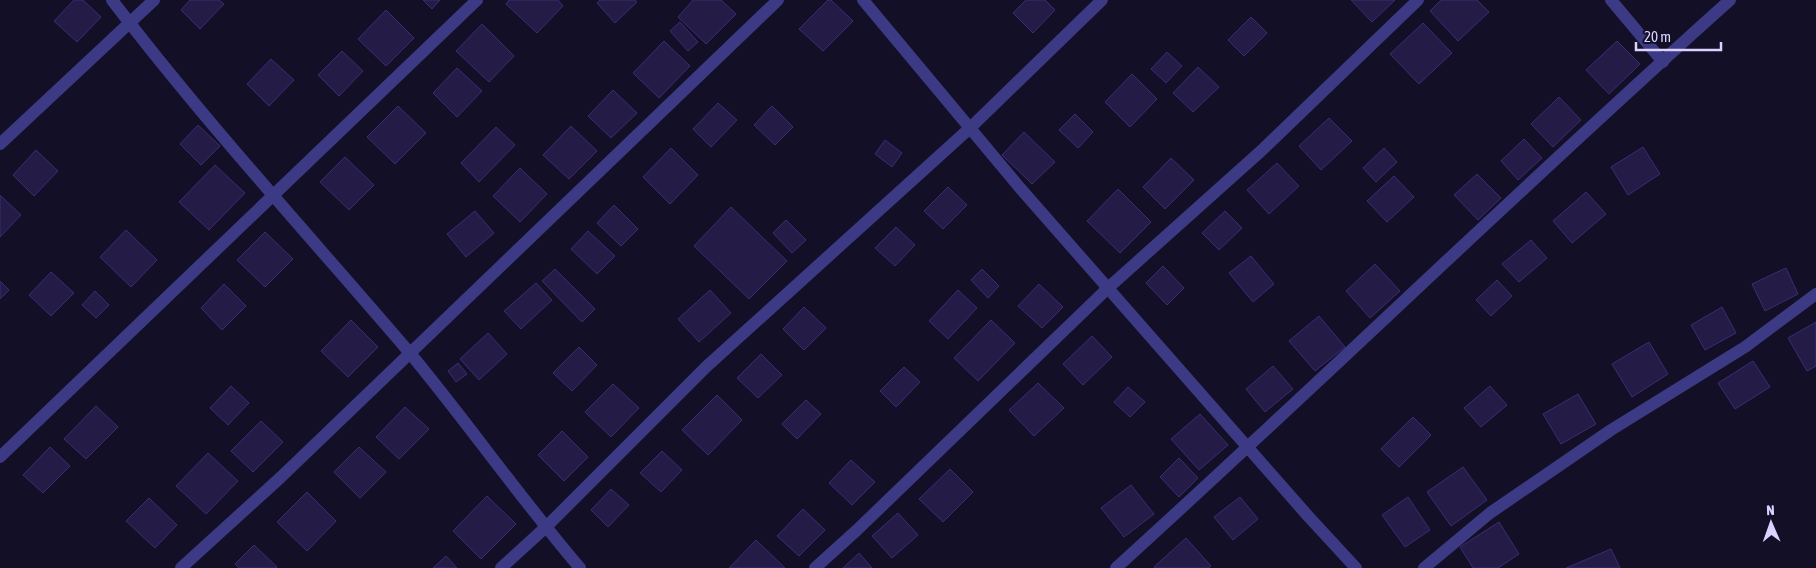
<svg xmlns="http://www.w3.org/2000/svg" width="1816" height="568" font-family="'Asap Condensed',sans-serif">
<style>
.building{fill:#241b47;stroke:#3b2d73}
.lines{fill:none;stroke-linecap:round;stroke-linejoin:round}
.minor{stroke:#3d3a85;stroke-width:12}
</style>
<rect width="100%" height="100%" fill="#130f26"/>
<g class="building">
<polygon points="74,0 83,0 101,17 77,42 54,21"/>
<polygon points="190,0 219,0 224,4 200,29 181,10"/>
<polygon points="423,0 440,0 432,9"/>
<polygon points="509,0 558,0 563,6 537,33 506,4"/>
<polygon points="600,0 635,0 637,2 615,23 597,3"/>
<polygon points="693,0 721,0 736,14 706,44 678,17"/>
<polygon points="828,0 831,0 853,21 823,51 799,29"/>
<polygon points="1026,0 1045,0 1055,10 1033,33 1013,13"/>
<polygon points="1351,0 1395,0 1372,22"/>
<polygon points="1441,0 1477,0 1489,12 1458,41 1430,11"/>
<polygon points="386,10 414,38 386,66 358,39"/>
<polygon points="1251,17 1267,33 1244,56 1228,40"/>
<polygon points="680,22 698,42 688,51 670,31"/>
<polygon points="1423,23 1452,53 1419,84 1390,54"/>
<polygon points="482,24 514,56 489,82 456,51"/>
<polygon points="664,41 690,66 659,98 633,73"/>
<polygon points="1617,41 1640,64 1609,94 1586,70"/>
<polygon points="342,51 363,71 339,96 318,75"/>
<polygon points="1167,52 1182,66 1166,83 1151,69"/>
<polygon points="271,59 294,80 269,106 247,84"/>
<polygon points="1198,67 1219,87 1193,112 1173,93"/>
<polygon points="457,68 482,91 457,117 433,93"/>
<polygon points="1132,74 1157,99 1130,127 1105,102"/>
<polygon points="613,90 637,113 611,138 588,116"/>
<polygon points="1559,97 1581,120 1553,147 1531,124"/>
<polygon points="718,103 737,120 711,147 693,129"/>
<polygon points="398,106 426,133 395,164 367,137"/>
<polygon points="772,106 793,127 775,145 754,125"/>
<polygon points="1075,114 1093,132 1078,148 1059,130"/>
<polygon points="1329,118 1352,141 1321,170 1299,146"/>
<polygon points="198,125 220,146 201,165 180,144"/>
<polygon points="571,126 597,151 569,179 543,155"/>
<polygon points="496,127 515,145 479,182 461,163"/>
<polygon points="1024,132 1055,162 1032,184 1002,155"/>
<polygon points="1524,139 1542,158 1518,180 1501,161"/>
<polygon points="885,140 902,153 892,167 875,154"/>
<polygon points="1643,147 1660,174 1628,195 1611,167"/>
<polygon points="671,148 698,175 670,204 643,177"/>
<polygon points="1384,148 1397,162 1376,182 1363,168"/>
<polygon points="36,150 58,171 34,196 13,175"/>
<polygon points="345,157 374,185 349,210 320,182"/>
<polygon points="1171,158 1194,180 1165,209 1143,187"/>
<polygon points="1277,163 1299,186 1269,214 1247,190"/>
<polygon points="215,165 245,193 209,230 179,202"/>
<polygon points="520,168 547,194 520,222 493,196"/>
<polygon points="1477,174 1501,198 1478,220 1454,195"/>
<polygon points="1394,176 1414,197 1387,222 1367,201"/>
<polygon points="948,187 967,205 943,229 924,211"/>
<polygon points="1118,189 1151,222 1120,253 1087,221"/>
<polygon points="1586,192 1606,214 1572,243 1553,221"/>
<polygon points="0,195 21,215 0,237"/>
<polygon points="614,205 638,229 621,246 597,223"/>
<polygon points="731,207 787,261 749,299 694,246"/>
<polygon points="475,211 494,233 466,257 447,234"/>
<polygon points="1225,211 1242,228 1219,250 1202,233"/>
<polygon points="786,220 806,240 792,253 773,233"/>
<polygon points="896,227 915,245 895,266 875,248"/>
<polygon points="126,230 157,260 131,287 100,257"/>
<polygon points="588,231 615,256 597,274 571,249"/>
<polygon points="265,232 293,259 265,287 237,260"/>
<polygon points="1531,240 1547,258 1519,282 1502,264"/>
<polygon points="1251,256 1274,284 1253,302 1229,273"/>
<polygon points="1375,264 1400,291 1370,318 1346,291"/>
<polygon points="1163,266 1184,288 1167,305 1146,283"/>
<polygon points="1786,268 1798,294 1765,311 1752,284"/>
<polygon points="555,269 595,309 582,322 542,281"/>
<polygon points="982,269 999,286 988,298 971,280"/>
<polygon points="51,272 74,293 51,316 29,295"/>
<polygon points="1497,280 1512,296 1491,316 1476,300"/>
<polygon points="0,281 9,290 0,299"/>
<polygon points="536,283 552,300 521,329 504,311"/>
<polygon points="224,284 246,306 222,330 201,308"/>
<polygon points="1039,284 1063,307 1042,328 1018,306"/>
<polygon points="710,290 731,313 699,342 678,319"/>
<polygon points="958,290 977,308 948,339 929,321"/>
<polygon points="95,291 109,305 96,318 82,305"/>
<polygon points="804,307 826,328 804,350 783,329"/>
<polygon points="1722,307 1736,333 1705,350 1691,325"/>
<polygon points="1319,316 1345,347 1315,371 1289,341"/>
<polygon points="351,320 378,347 348,377 321,351"/>
<polygon points="991,320 1015,343 978,381 954,358"/>
<polygon points="1816,322 1816,366 1807,371 1788,338"/>
<polygon points="488,333 507,354 479,380 460,359"/>
<polygon points="1092,336 1112,357 1083,385 1063,364"/>
<polygon points="1649,342 1668,374 1632,397 1612,364"/>
<polygon points="579,347 597,365 572,391 553,373"/>
<polygon points="761,354 782,375 758,398 737,378"/>
<polygon points="1753,361 1770,387 1735,409 1718,383"/>
<polygon points="458,363 467,374 456,382 448,371"/>
<polygon points="1273,366 1293,389 1265,412 1246,389"/>
<polygon points="904,367 920,382 896,407 880,391"/>
<polygon points="1038,383 1064,408 1034,436 1009,410"/>
<polygon points="613,384 639,408 611,437 585,412"/>
<polygon points="231,386 249,403 228,425 210,408"/>
<polygon points="1490,386 1507,405 1481,427 1464,408"/>
<polygon points="1128,387 1145,402 1130,417 1114,402"/>
<polygon points="1578,394 1596,424 1561,444 1543,414"/>
<polygon points="717,395 742,420 708,455 682,430"/>
<polygon points="806,400 821,414 797,439 782,424"/>
<polygon points="96,406 118,427 86,459 64,439"/>
<polygon points="405,407 429,429 399,459 376,437"/>
<polygon points="1200,414 1228,445 1199,470 1171,439"/>
<polygon points="1413,417 1431,435 1399,467 1381,449"/>
<polygon points="261,421 283,442 253,472 231,451"/>
<polygon points="562,431 588,457 564,481 538,455"/>
<polygon points="50,447 70,466 43,493 23,475"/>
<polygon points="359,447 386,472 360,498 334,472"/>
<polygon points="662,451 682,470 661,492 640,473"/>
<polygon points="208,453 238,481 206,514 176,486"/>
<polygon points="1179,458 1198,478 1179,497 1160,477"/>
<polygon points="851,460 875,482 852,505 829,483"/>
<polygon points="1463,467 1487,500 1451,526 1427,492"/>
<polygon points="950,469 973,492 943,522 919,499"/>
<polygon points="1131,485 1154,514 1124,537 1101,508"/>
<polygon points="611,489 629,505 608,527 591,510"/>
<polygon points="307,492 336,521 307,551 277,522"/>
<polygon points="487,496 516,524 481,559 453,531"/>
<polygon points="1240,497 1258,519 1233,540 1214,517"/>
<polygon points="1408,497 1430,530 1405,547 1382,515"/>
<polygon points="149,498 177,525 155,548 126,521"/>
<polygon points="803,509 825,530 799,556 777,536"/>
<polygon points="898,513 918,535 892,558 872,536"/>
<polygon points="1499,522 1519,554 1498,568 1473,568 1460,547"/>
<polygon points="1186,538 1211,566 1208,568 1155,568 1154,567"/>
<polygon points="756,540 785,568 729,568"/>
<polygon points="254,545 277,567 276,568 239,568 235,564"/>
<polygon points="1611,549 1620,568 1566,568"/>
<polygon points="859,553 872,568 843,568"/>
<polygon points="446,556 457,568 433,568"/>
</g>
<g class="lines">
<g class="minor">
<path d="M 112,0 C 205,122 309,235 409,352 C 468,423 520,498 580,568"/>
<polyline points="863,0 1020,188 1308,516 1356,568"/>
<polyline points="1611,0 1663,62"/>
<polyline points="0,144 154,0"/>
<polyline points="0,457 477,0"/>
<polyline points="181,568 281,477 778,0"/>
<polyline points="501,568 546,527 706,367 970,128 1102,0"/>
<polyline points="815,568 857,530 1108,288 1261,151 1418,0"/>
<path d="M 1116,568 C 1323,380 1522,186 1730,0"/>
<polyline points="1424,568 1490,513 1611,430 1745,347 1816,294"/>
</g>
</g>
<g transform="translate(1771 523) rotate(358)" stroke="#130f26" stroke-width="4" paint-order="stroke">
<path d="M0-4L9 19L0 12L-9 19Z" fill="#d9d4ff"/>
<text y="-8" font-size="14" font-weight="bold" text-anchor="middle" fill="#d9d4ff">N</text>
</g>
<path d="M1636 42v8h85v-8" fill="none" stroke="#d9d4ff" stroke-width="2.5"/>
<text x="1644" y="42" font-size="15" fill="#d9d4ff" stroke="#130f26" stroke-width="4" paint-order="stroke">20 m</text>
</svg>
